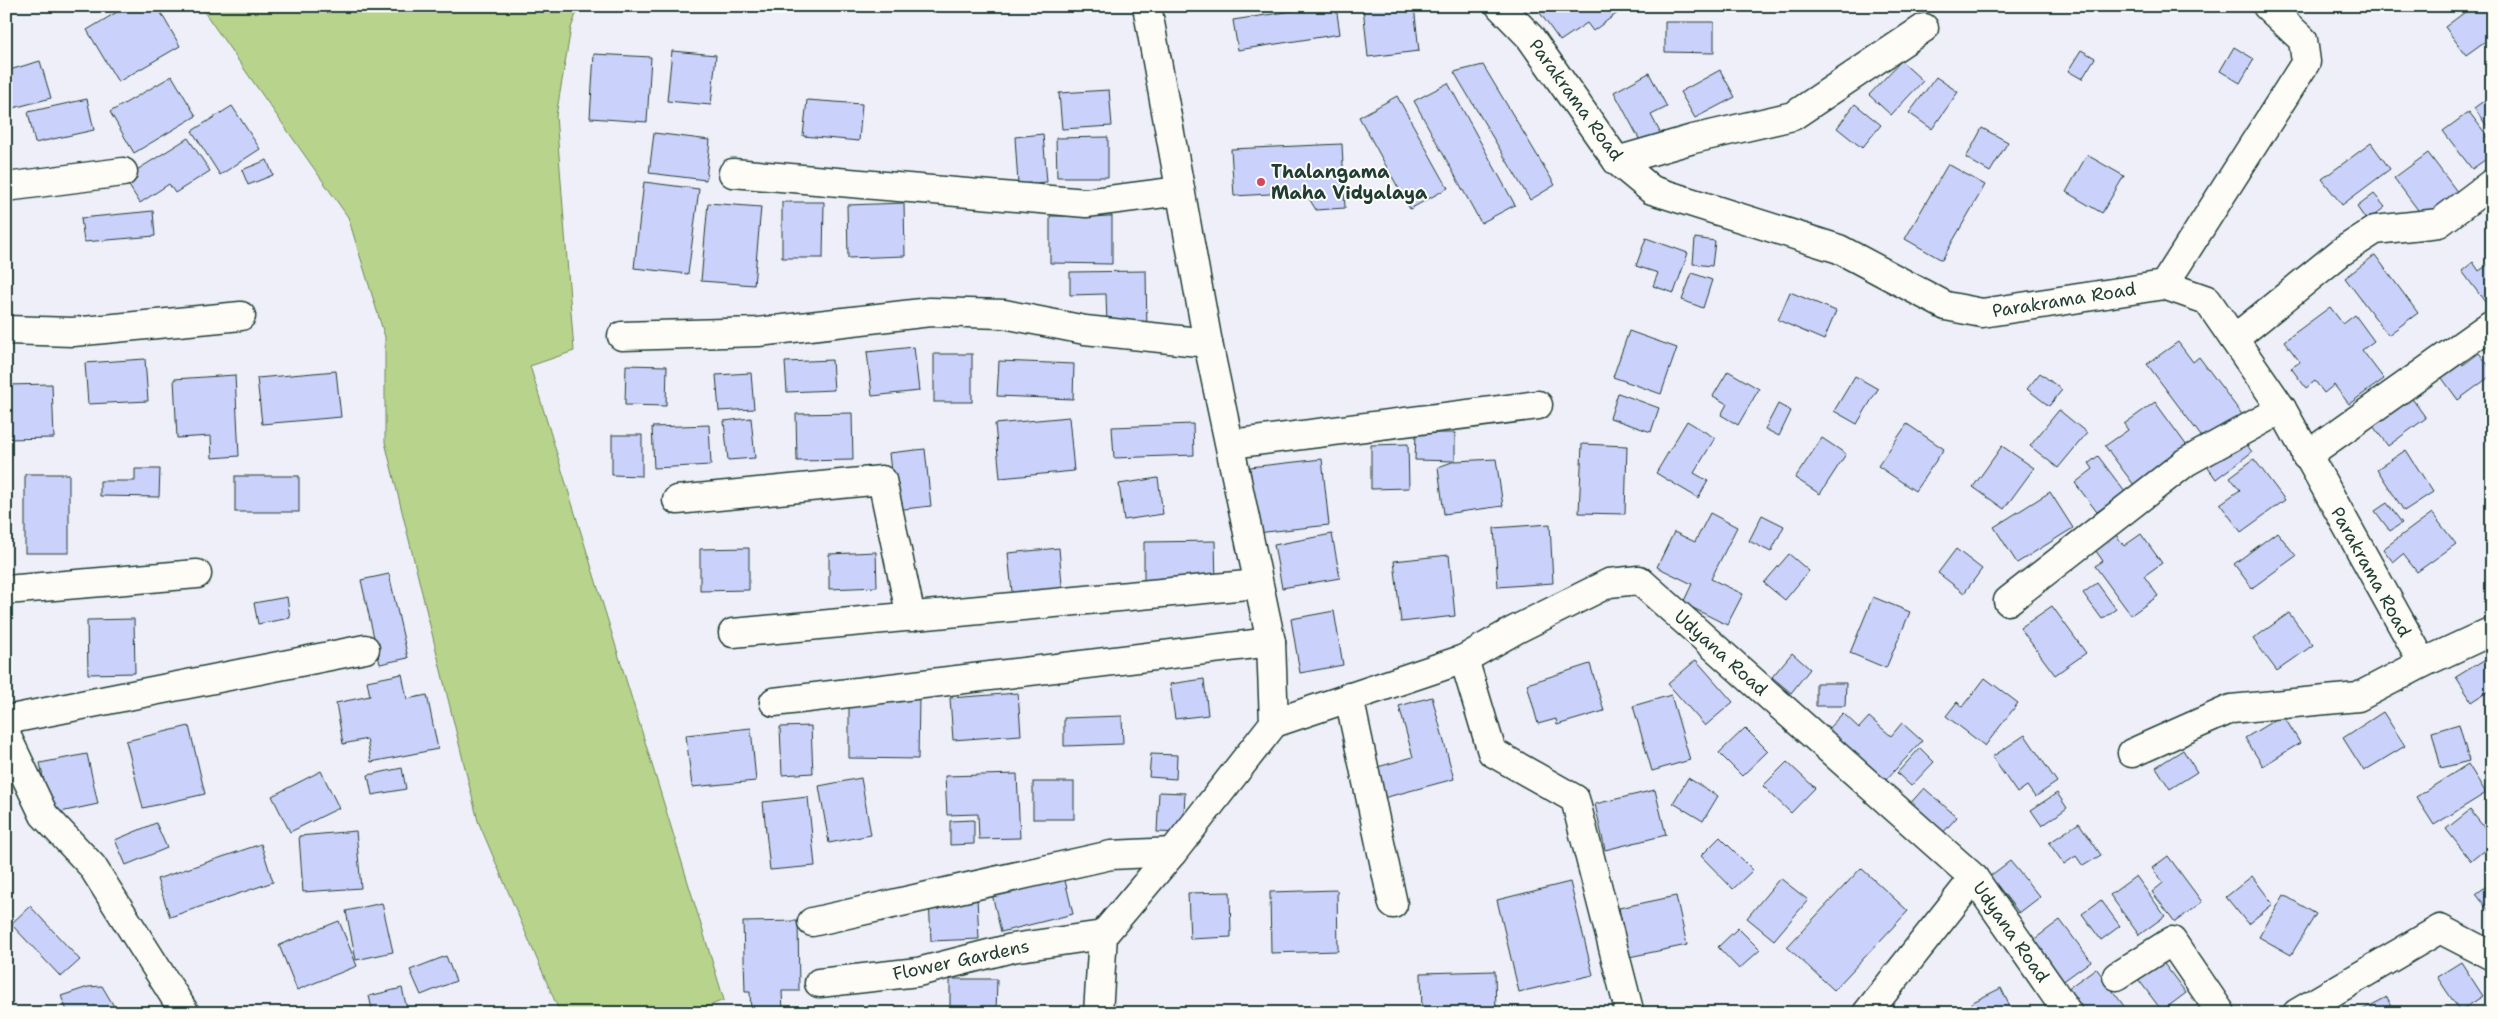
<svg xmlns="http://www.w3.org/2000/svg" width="2498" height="1019" font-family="'Shantell Sans',sans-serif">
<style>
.green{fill:#b8d38b;stroke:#6c8860}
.building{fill:#cad1fa;stroke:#1f3d34}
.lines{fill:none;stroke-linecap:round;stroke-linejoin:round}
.street-casing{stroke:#1f3d34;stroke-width:31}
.secondary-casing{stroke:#1f3d34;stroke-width:31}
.street{stroke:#fdfcf7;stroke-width:28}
.secondary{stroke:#fdfcf7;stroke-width:28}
.poi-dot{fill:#d1495b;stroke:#fdfcf7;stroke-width:2}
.labels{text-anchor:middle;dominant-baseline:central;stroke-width:4;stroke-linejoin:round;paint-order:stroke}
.street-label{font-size:18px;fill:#1f3d34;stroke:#fdfcf7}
.poi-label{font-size:18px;font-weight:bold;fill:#1f3d34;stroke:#fdfcf7;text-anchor:start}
</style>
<rect width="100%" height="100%" fill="#eeeff8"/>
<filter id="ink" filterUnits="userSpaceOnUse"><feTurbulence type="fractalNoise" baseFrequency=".02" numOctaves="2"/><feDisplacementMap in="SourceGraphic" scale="10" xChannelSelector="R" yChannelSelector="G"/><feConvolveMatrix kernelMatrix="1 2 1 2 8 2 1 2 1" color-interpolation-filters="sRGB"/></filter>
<g filter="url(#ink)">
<polygon class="green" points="200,6 579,6 571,28 556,116 574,351 530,366 724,1000 690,1013 560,1013 478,821 385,442 385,337 348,217"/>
<g class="building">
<polygon points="127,6 157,6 180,46 118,82 87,30"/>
<polygon points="1326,6 1336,6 1340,34 1238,50 1233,20"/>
<polygon points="1414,6 1419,51 1368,57 1363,7"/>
<polygon points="1535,6 1627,6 1593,31 1587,23 1560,41"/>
<polygon points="2473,6 2492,6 2492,52 2484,42 2466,55 2445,27"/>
<polygon points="1665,22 1714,22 1714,53 1665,52"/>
<polygon points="2234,47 2254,59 2240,83 2220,71"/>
<polygon points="2081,50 2095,58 2082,79 2068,71"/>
<polygon points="672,51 716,55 711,105 667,101"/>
<polygon points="594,54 651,57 647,122 590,118"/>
<polygon points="40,61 51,98 6,110 6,71"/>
<polygon points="1901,61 1923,81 1891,115 1869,95"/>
<polygon points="1483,65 1555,185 1530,200 1454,72"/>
<polygon points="1720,70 1735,97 1695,118 1680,92"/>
<polygon points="1649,73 1667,107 1651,115 1662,136 1643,146 1614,92"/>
<polygon points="172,76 196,116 134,153 110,112"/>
<polygon points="1936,77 1958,92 1932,129 1909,113"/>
<polygon points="1448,83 1515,205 1481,223 1414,101"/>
<polygon points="1109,90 1112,126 1062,129 1059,93"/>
<polygon points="2492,95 2492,133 2474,108"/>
<polygon points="1397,96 1448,188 1410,209 1359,117"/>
<polygon points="87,99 94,130 35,143 28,112"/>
<polygon points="807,100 862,104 859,141 803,136"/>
<polygon points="1855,104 1881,125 1862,148 1837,128"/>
<polygon points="232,106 260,149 220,175 192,131"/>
<polygon points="2469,112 2492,142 2492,155 2472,169 2443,131"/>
<polygon points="1982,128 2008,142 1990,172 1966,158"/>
<polygon points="654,133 710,140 706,180 649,173"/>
<polygon points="1043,134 1047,182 1018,184 1015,137"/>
<polygon points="1108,137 1108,177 1057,177 1056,138"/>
<polygon points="188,138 210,171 175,193 169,184 140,203 124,178"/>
<polygon points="2371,143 2390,169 2342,205 2322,179"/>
<polygon points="1342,144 1345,208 1316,210 1305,192 1234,196 1231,149"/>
<polygon points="2428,153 2458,193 2424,218 2394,178"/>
<polygon points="2087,155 2124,176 2102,213 2066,192"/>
<polygon points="267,160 273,175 248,185 242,170"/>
<polygon points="1948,164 1985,185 1942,260 1905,239"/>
<polygon points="644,182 699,189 688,274 634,268"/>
<polygon points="2374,194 2385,207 2367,221 2357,207"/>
<polygon points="782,202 824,202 823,258 782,258"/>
<polygon points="708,203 761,207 754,285 701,281"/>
<polygon points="904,203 905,256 848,258 847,205"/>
<polygon points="153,211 155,236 84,242 81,218"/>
<polygon points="1050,216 1112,216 1112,264 1050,263"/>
<polygon points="1646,238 1688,253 1674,293 1653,286 1658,273 1636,266"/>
<polygon points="1695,238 1715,241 1712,266 1693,264"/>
<polygon points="2375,255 2418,313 2388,335 2345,278"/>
<polygon points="2473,262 2479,271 2492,262 2492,304 2488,306 2462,271"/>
<polygon points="1146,271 1147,335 1107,325 1106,294 1070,295 1070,272"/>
<polygon points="1692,273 1712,280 1703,308 1682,300"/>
<polygon points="1790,292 1836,311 1824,340 1778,320"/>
<polygon points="2330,307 2343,324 2355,315 2374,341 2362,350 2384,379 2349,404 2334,385 2324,393 2315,381 2306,388 2291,368 2300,362 2284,341"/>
<polygon points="1629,331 1677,348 1661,394 1613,377"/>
<polygon points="2178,342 2193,362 2199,357 2244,417 2207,444 2147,364"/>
<polygon points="914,347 919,391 872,396 867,352"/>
<polygon points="2479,353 2492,370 2492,375 2458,400 2439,374 2459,359 2463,365"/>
<rect x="934" y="354" width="38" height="48"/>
<polygon points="145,359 148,401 88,404 85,363"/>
<polygon points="832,360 834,390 787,392 785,362"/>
<polygon points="999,361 1074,364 1073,399 997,396"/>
<polygon points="626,365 667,366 666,406 625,405"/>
<polygon points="336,371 341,417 262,424 257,378"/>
<polygon points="1728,371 1759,389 1738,425 1721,415 1727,404 1713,396"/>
<polygon points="751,373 754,409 719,411 716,375"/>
<polygon points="2040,373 2062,390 2049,406 2027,389"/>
<polygon points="235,375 239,456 212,458 211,436 177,438 174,379"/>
<polygon points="1855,376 1878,389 1857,424 1834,411"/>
<polygon points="52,384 54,438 6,439 6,385"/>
<polygon points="1618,393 1659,408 1651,432 1610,418"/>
<polygon points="2408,393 2426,418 2388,446 2370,422"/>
<polygon points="2155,402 2187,446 2134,485 2105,446 2128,430 2124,424"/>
<polygon points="1778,404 1791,411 1779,436 1765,429"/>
<polygon points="2059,410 2087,433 2058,468 2030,446"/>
<polygon points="852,413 853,460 797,461 796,414"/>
<polygon points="1069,417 1074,471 1000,478 995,424"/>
<polygon points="751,418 755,458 728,460 724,421"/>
<polygon points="1687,421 1715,438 1694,473 1708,481 1698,498 1656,473"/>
<polygon points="1193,424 1194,455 1114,458 1112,427"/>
<polygon points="1907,424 1944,449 1915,491 1878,466"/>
<polygon points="709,425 711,465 654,468 652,427"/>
<polygon points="1416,433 1455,433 1455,461 1415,460"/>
<polygon points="612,435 642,435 642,476 612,475"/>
<polygon points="1822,438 1846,454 1820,494 1795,478"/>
<polygon points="2242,438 2252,452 2216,479 2206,465"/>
<polygon points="1408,444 1409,488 1371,489 1371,445"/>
<polygon points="1582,444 1627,446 1625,514 1579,513"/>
<polygon points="2002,446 2034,468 2004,509 1973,487"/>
<polygon points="925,449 931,506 895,510 889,453"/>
<polygon points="2406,450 2433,492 2404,511 2377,469"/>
<polygon points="2098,456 2125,492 2097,512 2075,483 2093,469 2089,463"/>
<polygon points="1322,459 1329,525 1257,533 1250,467"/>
<polygon points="1496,459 1503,506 1444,514 1438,467 1455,461"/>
<polygon points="2254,459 2285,500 2241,532 2220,504 2240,490 2230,477"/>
<polygon points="135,469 160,469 159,497 100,496 100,481 135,481"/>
<rect x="25" y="474" width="44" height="79"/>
<rect x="235" y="476" width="64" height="36"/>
<polygon points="1158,478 1163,514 1124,520 1119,484"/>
<polygon points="2050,492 2073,528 2017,563 1994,527"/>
<polygon points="2387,503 2402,523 2390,531 2375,511"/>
<polygon points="1710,513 1737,527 1711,579 1743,594 1727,625 1683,603 1692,584 1657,567 1674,532 1695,542"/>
<polygon points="2432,513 2456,544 2417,572 2403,554 2393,562 2383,549"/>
<polygon points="1762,515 1784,526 1771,552 1749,541"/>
<polygon points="1550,524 1553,583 1498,587 1494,528"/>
<polygon points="2114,532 2124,546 2141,534 2162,563 2144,576 2158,596 2131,615 2095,566 2103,561 2093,547"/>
<polygon points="2277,532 2296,556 2252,588 2234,564"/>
<polygon points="1332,534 1340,578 1282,588 1274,545"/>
<polygon points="1215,541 1216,585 1144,585 1144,542"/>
<polygon points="749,548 749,590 700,591 700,549"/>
<polygon points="1059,548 1063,597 1013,602 1008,553"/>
<polygon points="1956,549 1982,569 1964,593 1938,573"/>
<polygon points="876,552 877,587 829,589 829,554"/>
<polygon points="1789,554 1809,571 1785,600 1764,583"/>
<polygon points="1449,555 1455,616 1401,622 1394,561"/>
<polygon points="389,574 408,658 380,664 361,580"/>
<polygon points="2097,583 2116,609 2102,619 2083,593"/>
<polygon points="287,597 290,618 258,624 254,603"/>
<polygon points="1873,597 1910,612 1886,668 1850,653"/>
<polygon points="2052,606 2086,653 2055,675 2020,628"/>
<polygon points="1334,611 1343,665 1300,673 1291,619"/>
<polygon points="2289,613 2313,645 2277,671 2253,639"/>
<polygon points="134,619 135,673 88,674 87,620"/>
<polygon points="1792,653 1810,669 1791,693 1772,677"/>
<polygon points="2492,655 2492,689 2472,702 2456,677"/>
<polygon points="1696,660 1733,702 1705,726 1668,684"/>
<polygon points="1590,664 1604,711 1557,725 1556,719 1538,724 1527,684"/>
<polygon points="402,674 407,699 427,695 438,749 371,762 367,739 343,744 336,703 370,696 367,681"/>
<polygon points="1985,678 2018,703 1985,746 1946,716 1957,702 1963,707"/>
<polygon points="1204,679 1208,715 1175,719 1170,684"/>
<polygon points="1816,683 1846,683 1845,706 1816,706"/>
<polygon points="1018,693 1021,735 953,740 950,698"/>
<polygon points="1671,695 1690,760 1652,771 1633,706"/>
<polygon points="849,697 919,697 918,759 849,758"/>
<polygon points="1432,697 1454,779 1376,800 1367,770 1413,757 1399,706"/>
<polygon points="2383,712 2405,746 2364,771 2343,738"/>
<polygon points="1843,713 1859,728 1869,717 1891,736 1902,723 1922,741 1882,784 1825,732"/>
<polygon points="2283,715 2300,743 2263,766 2245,738"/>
<polygon points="1122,716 1123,744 1064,746 1064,718"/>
<polygon points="2459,724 2469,761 2441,768 2432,732"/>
<polygon points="189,726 205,794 143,808 126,741"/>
<polygon points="811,726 813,773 782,775 780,727"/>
<polygon points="751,728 756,781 692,787 686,735"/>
<polygon points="1745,728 1768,751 1742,776 1719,753"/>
<polygon points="2025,735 2057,782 2035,797 2027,786 2017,793 1992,757"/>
<polygon points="1920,748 1934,762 1911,786 1897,773"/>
<polygon points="2183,750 2197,772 2170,789 2156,767"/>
<polygon points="87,754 98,804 51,814 40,763"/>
<polygon points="1151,754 1177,755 1176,779 1149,777"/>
<polygon points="1787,762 1815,788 1791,813 1763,786"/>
<polygon points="2468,764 2486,793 2434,825 2416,797"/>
<polygon points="402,768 406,789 372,795 368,775"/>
<polygon points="321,771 339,808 290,832 272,796"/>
<polygon points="1017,774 1020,838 979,839 978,814 947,815 945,776"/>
<polygon points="861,778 871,835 829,843 819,786"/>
<polygon points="1688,778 1718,796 1703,821 1673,803"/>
<rect x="1033" y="782" width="41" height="37"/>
<polygon points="1924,788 1957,817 1941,835 1908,806"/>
<polygon points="1655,790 1666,835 1605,850 1595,804"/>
<polygon points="1159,792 1185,793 1183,833 1157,832"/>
<polygon points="2057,793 2067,808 2042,826 2031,810"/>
<polygon points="808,797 815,866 770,870 763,802"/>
<polygon points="2470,810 2492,837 2492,844 2471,861 2446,829"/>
<polygon points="974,820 974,844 950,845 950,821"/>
<polygon points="156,823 167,848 126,865 115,840"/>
<polygon points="2079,823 2101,855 2083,866 2076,856 2064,864 2049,843"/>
<polygon points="356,831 361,888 303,892 299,836"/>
<polygon points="1720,837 1753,870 1733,889 1701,856"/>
<polygon points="261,844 273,882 170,917 157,879"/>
<polygon points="2168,856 2202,902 2175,922 2152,892 2163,883 2152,868"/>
<polygon points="2010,861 2040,897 2019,913 1990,876"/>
<polygon points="1861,868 1908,911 1834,990 1787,947"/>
<polygon points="1063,872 1073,914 1001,932 991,890"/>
<polygon points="6,875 10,887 6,888"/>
<polygon points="2136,876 2165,916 2139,935 2110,895"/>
<polygon points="2252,876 2273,904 2248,924 2226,897"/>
<polygon points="1780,878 1808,900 1774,940 1747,918"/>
<polygon points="1570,882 1593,975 1519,992 1497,900"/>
<polygon points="2492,882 2492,915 2476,894"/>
<polygon points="1337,890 1338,951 1271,953 1270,892"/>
<polygon points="1230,892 1231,937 1190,939 1188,893"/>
<polygon points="2284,895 2316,914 2291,955 2259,937"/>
<polygon points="1676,896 1687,945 1629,957 1619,908"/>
<polygon points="977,897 979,939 931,941 929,899"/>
<polygon points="2101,900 2120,926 2101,940 2082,914"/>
<polygon points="382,903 393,952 356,960 346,911"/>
<polygon points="30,906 80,960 61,977 11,924"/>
<polygon points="2060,920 2091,961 2054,988 2028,944"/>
<polygon points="339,921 357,966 297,990 279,945"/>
<polygon points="798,921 799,991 782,991 783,1011 751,1012 750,992 745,992 743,922"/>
<polygon points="1738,928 1760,950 1739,969 1718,947"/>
<polygon points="2156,953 2186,993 2162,1011 2132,971"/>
<polygon points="446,956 456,981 421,995 410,970"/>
<polygon points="2461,962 2483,996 2460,1011 2437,977"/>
<polygon points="2096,968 2129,1013 2078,1013 2063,992"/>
<polygon points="1495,971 1496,1013 1422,1013 1421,973"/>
<polygon points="950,979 997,979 996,1013 950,1013"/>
<polygon points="102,986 118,1013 68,1013 61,996 88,987"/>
<polygon points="402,988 408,1013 373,1013 369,996"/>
<polygon points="2001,988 2013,1013 1976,1013 1971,1003"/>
<polygon points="2387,997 2395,1013 2356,1013"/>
</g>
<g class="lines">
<defs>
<g id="street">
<polyline points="1500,6 1530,37 1617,161 1652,190 1839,249 1946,306 1982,313 2164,285 2207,300 2282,409 2423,663 2492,631"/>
<polyline points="1617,161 1693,139 1793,116 1924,28"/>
<polyline points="733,173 1086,203 1180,191"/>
<polyline points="6,187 123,172"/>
<polyline points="2164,285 2306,62 2303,40 2267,6"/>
<polyline points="6,330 73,332 241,316"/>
<polyline points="622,336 758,332 930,312 1004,314 1085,330 1208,343"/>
<polyline points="2234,339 2341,252 2375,230 2439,223 2492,183"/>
<polyline points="1231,444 1538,405"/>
<polyline points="2306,456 2492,324"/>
<polyline points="677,500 882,480 911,617"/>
<polyline points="6,590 197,574"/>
<polyline points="2008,601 2186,462 2282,409"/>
<polyline points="733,633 1258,584"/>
<polyline points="1464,659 1492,752 1575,799 1629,1010"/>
<polyline points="1349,697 1393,904"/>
<polyline points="774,702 1271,642"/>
<polyline points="6,720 365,649"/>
<polyline points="1274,723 1464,659 1515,630 1609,583 1639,580 1974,878 2068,1013"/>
<polyline points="2132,753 2231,709 2358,697 2423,663"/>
<polyline points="812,922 1111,855 1173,852"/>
<polyline points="2117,976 2172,941 2221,1013"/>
<polyline points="819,983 918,972 1012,948 1103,935"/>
<polyline points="1867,1013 1974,878"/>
<polyline points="2297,1013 2440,929 2492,956"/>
</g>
<g id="secondary">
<polyline points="6,735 44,815 92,866 185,1013"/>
<polyline points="1098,1013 1103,935 1173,852 1274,723 1271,642 1208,343 1147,6"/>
</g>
</defs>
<use href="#street" class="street-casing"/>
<use href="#secondary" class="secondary-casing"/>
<use href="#street" class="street"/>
<use href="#secondary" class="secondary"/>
</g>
</g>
<circle class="poi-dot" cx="1261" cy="182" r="5"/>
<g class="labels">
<g class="street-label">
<text transform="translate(1576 100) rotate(54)">Parakrama Road</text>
<text transform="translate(2064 300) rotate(-9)">Parakrama Road</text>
<text transform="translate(2371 572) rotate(61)">Parakrama Road</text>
<text transform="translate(1721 653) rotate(42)">Udyana Road</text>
<text transform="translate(2011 932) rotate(55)">Udyana Road</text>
<text transform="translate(961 960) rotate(-12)">Flower Gardens</text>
</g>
<g class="poi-label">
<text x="1271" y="172">Thalangama<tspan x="1271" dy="21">Maha Vidyalaya</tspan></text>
</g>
</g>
<rect width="2498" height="1019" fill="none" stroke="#fdfcf7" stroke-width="25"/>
<rect x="12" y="12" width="2473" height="994" fill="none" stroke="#1f3d34" stroke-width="2" filter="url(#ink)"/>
</svg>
